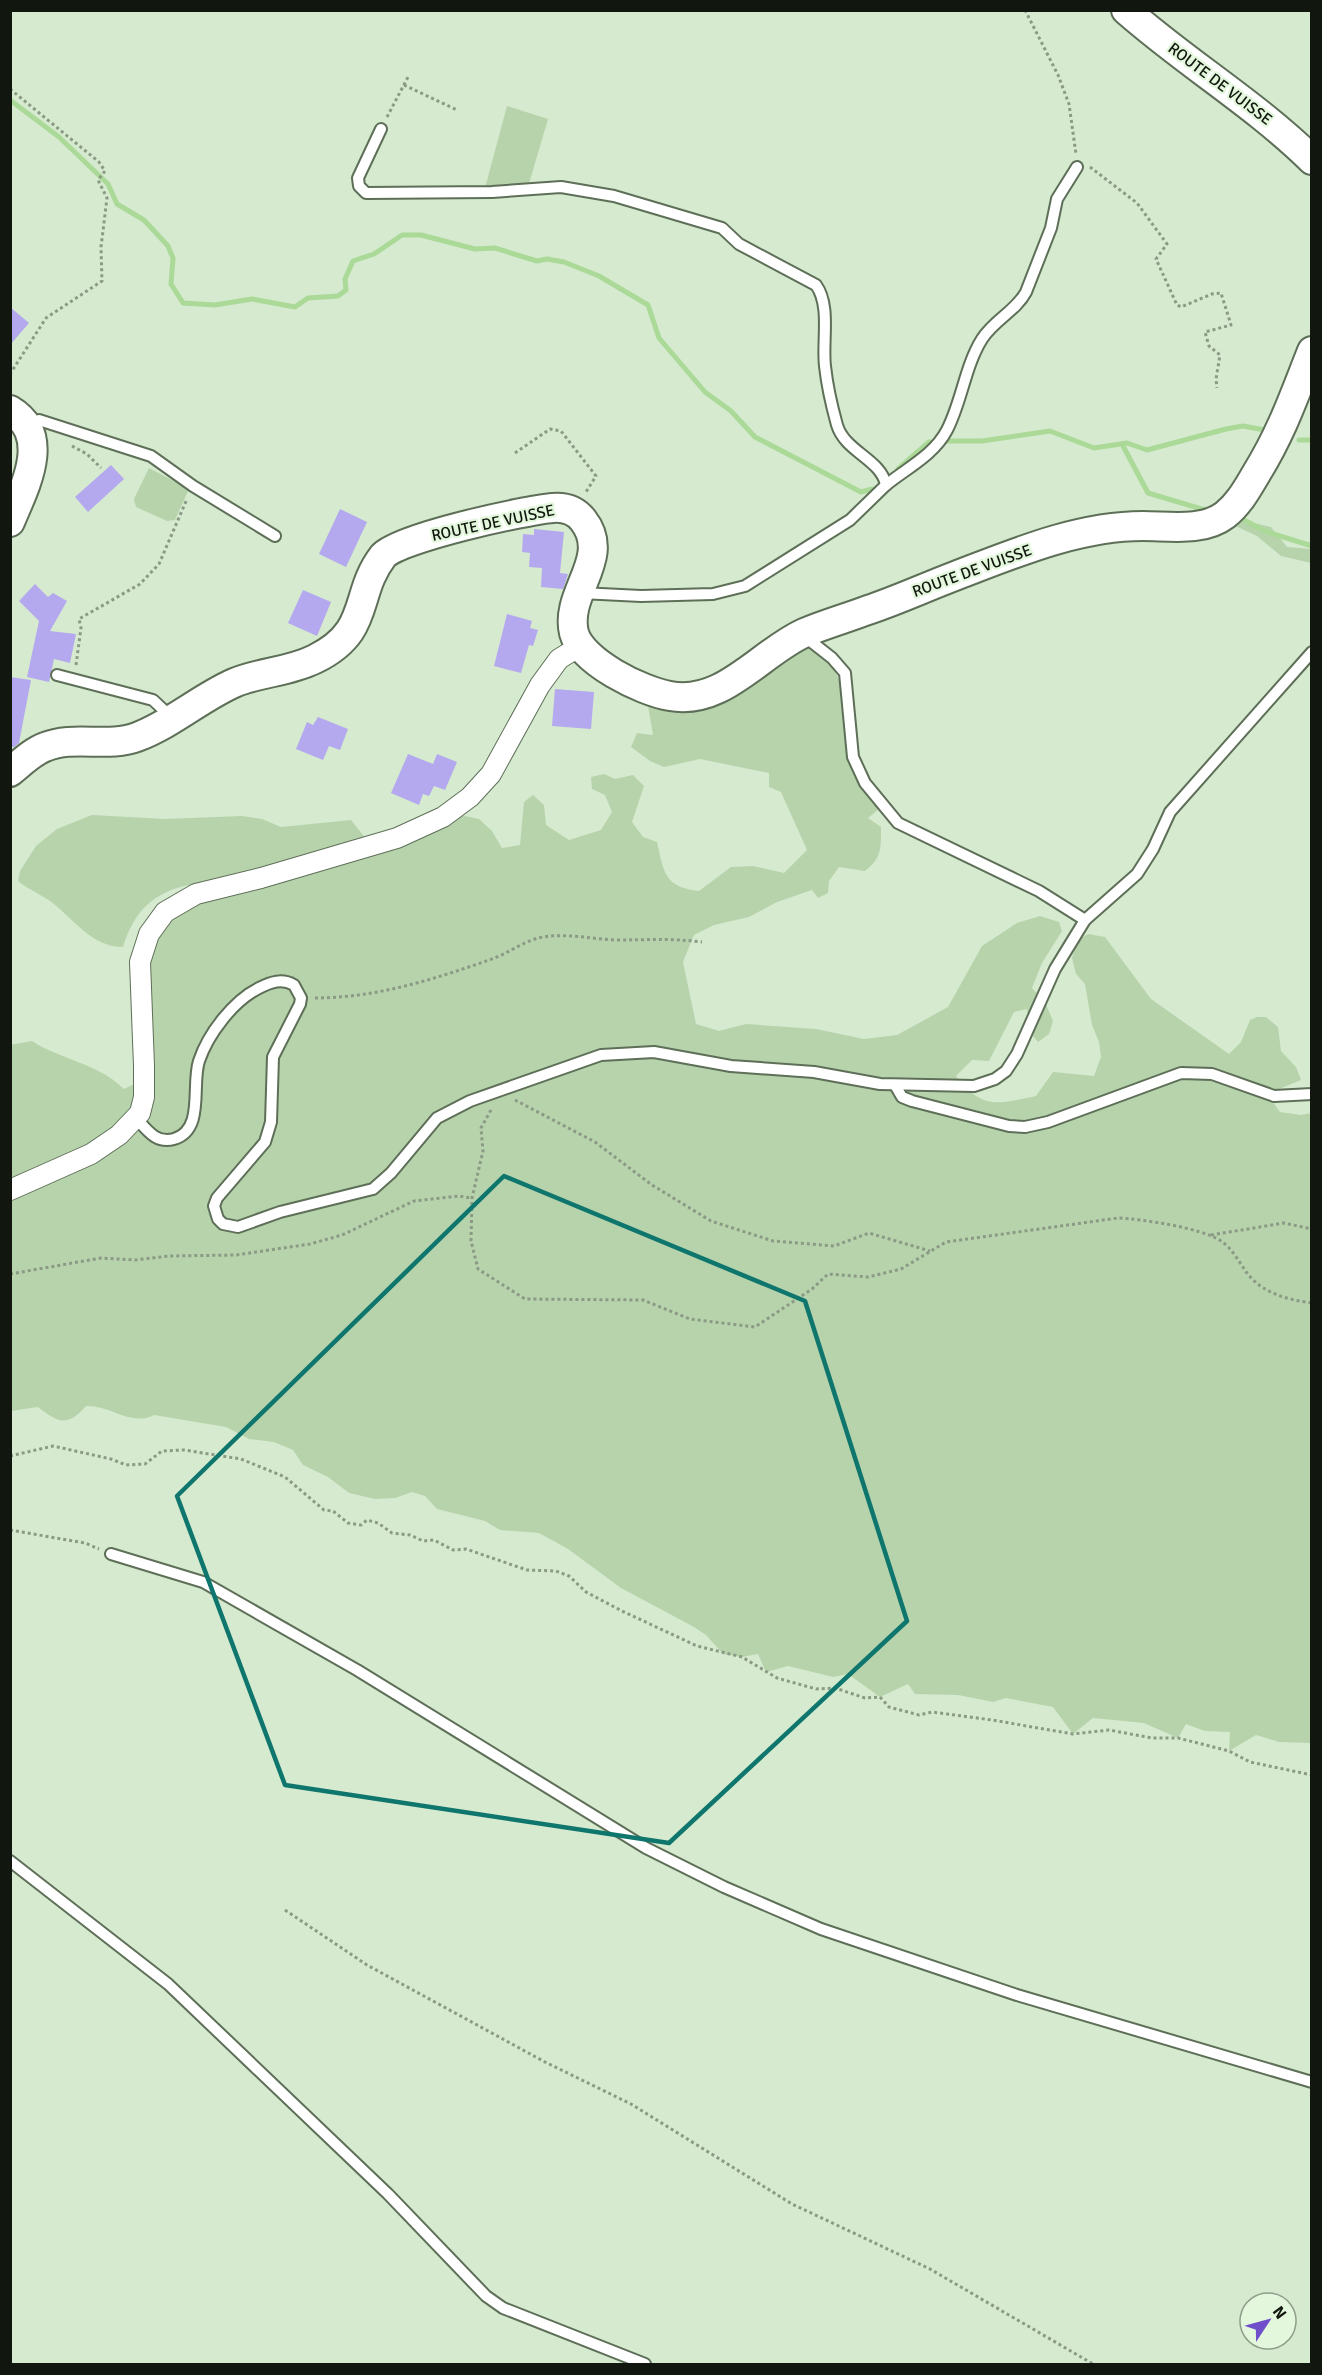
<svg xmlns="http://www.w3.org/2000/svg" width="1322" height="2375" font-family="Signika,sans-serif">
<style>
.green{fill:#b7d3ac}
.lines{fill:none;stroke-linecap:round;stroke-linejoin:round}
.stream{stroke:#aad998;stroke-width:5}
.building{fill:#b4a9ef}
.lane-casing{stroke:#5e6f58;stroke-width:14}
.street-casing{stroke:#5e6f58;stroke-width:22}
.secondary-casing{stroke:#5e6f58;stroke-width:32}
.path{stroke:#8b9a85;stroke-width:3;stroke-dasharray:3 3;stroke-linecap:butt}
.lane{stroke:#fff;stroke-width:10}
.street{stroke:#fff;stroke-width:20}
.secondary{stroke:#fff;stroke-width:28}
.marked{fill:none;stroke:#0f766e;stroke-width:4.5;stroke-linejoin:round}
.labels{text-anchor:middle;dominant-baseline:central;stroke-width:4.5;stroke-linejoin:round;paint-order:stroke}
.street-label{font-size:16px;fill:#11170e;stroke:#e3f7dc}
</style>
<rect width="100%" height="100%" fill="#d6eacf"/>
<g class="green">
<polygon points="507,106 548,119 528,187 485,188"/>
<polygon points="149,468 189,489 175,520 167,521 136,507 134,499"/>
<polygon points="1237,519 1271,527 1287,547 1311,549 1311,563 1281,556 1257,536 1231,524"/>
<path d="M 801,641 L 834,669 L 840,682 L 854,769 L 863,791 L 879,809 L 868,818 L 881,827 C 881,848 882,858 865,871 L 839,867 L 829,881 L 828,893 L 818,898 L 812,890 L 777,902 L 749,917 L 714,925 L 694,935 L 683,962 L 696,1024 L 719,1031 L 746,1024 L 816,1029 L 864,1039 L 897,1035 L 948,1007 L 982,946 L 1017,923 L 1040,916 L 1059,922 L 1062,931 L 1042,963 L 1032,988 L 1045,1002 L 1053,1021 L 1049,1034 L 1038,1042 L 1029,1031 L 1027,1009 L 1014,1012 L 989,1061 L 972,1060 L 956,1076 C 982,1110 998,1104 1036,1096 L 1053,1072 L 1094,1076 L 1101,1057 L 1099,1042 L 1092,1025 L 1085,984 L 1076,974 L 1072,958 L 1078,940 L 1088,934 L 1105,937 L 1151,999 L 1229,1054 L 1241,1042 L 1250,1020 L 1257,1017 L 1266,1017 L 1278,1027 L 1281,1051 L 1296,1067 L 1301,1080 L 1267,1094 L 1280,1112 L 1301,1115 L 1312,1113 L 1311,1743 L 1279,1742 L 1256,1735 L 1229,1751 L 1230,1732 L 1205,1731 L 1186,1724 L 1178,1738 L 1144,1723 L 1093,1718 L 1073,1734 L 1053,1707 L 1006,1698 L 993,1702 L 958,1695 L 915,1694 L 908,1684 L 880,1697 L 848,1674 L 833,1677 L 788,1666 L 766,1672 L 758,1654 L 742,1657 L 723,1654 L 706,1635 L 694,1627 L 621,1588 L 568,1549 L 539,1533 L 500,1530 L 485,1521 L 437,1509 L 425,1496 L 412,1492 L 395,1498 L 375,1499 L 349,1493 L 328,1477 L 303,1465 L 293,1450 L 274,1442 L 249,1439 L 226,1427 L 154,1415 C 131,1427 111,1405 86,1406 C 68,1427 58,1423 38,1407 L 11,1411 L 10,1045 L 32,1041 C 61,1060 98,1063 124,1089 L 151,1076 L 144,985 L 158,931 L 187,892 L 188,885 C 152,893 134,912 123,947 C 93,947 76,922 54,904 C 43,895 29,890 18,881 L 20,871 L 36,846 L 57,829 L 92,815 L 165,819 L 242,816 L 262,819 L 281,827 L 351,820 L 370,844 L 460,815 L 479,819 L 492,831 L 502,848 L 520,845 L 524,802 L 533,795 L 544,805 L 546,825 L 569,840 L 601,830 L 612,812 L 605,795 L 592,789 L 591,777 L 604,774 L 615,779 L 633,775 L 644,786 L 632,822 L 643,837 L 657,842 C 664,874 665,887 699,891 L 731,867 L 753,866 L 784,873 L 807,850 L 781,792 L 769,787 L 769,773 L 700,759 L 664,767 L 650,761 L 631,747 L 637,733 L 653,735 L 647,700 L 668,705 Z"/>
</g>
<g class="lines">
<g class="stream">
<polyline points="10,100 59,137 108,184 117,204 144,220 168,246 173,258 171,284 183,303 215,305 252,299 295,307 308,298 338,296 346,290 345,279 353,261 374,254 402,235 421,235 475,249 495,248 537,261 547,259 564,262 599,276 648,305 659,338 705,392 731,411 755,437 861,492 872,489"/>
<polyline points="1299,440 1312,440"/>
<polyline points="947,441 982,441 1050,431 1094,448 1127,443 1147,450 1226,429 1243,426 1265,430"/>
<polyline points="1122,444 1148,493 1205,510"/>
<polyline points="898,469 929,442"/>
<polyline points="1244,520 1267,532 1312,546"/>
</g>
</g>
<g class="building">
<polygon points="10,307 29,323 10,345"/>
<polygon points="111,465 124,479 88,512 75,497"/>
<polygon points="340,509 367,522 346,567 319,554"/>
<polygon points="534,529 564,532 560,573 568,574 563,589 541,587 542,568 529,567 530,553 522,552 523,534 534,535"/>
<polygon points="35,584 48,597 53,593 67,601 50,631 76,634 70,663 54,659 49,682 27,677 39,621 19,601"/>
<polygon points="303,590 331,602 317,636 288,623"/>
<polygon points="507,614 532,621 530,628 538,630 533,646 529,645 521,673 494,666"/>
<polygon points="10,677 31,680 19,743 14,747 10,747"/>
<polygon points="555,689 594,692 591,729 552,726"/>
<polygon points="318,717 348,729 340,750 329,746 323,760 296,749 307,722 313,725"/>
<polygon points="408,754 433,764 437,754 457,762 445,790 434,786 429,796 423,794 419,805 391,793"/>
</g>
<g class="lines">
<defs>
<g id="lane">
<path d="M 381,129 L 358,178 L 359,186 L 366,193 L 492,192 L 561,187 L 614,196 L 722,228 L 739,244 L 816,285 C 831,306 822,341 825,366 C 827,385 832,407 837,425 C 845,452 881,459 886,485 L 850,520 L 745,586 L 713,594 L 641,596 L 581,593"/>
<polyline points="25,424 39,420 151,456 193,486 275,536"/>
<path d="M 886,485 C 907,468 934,455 947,430 C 962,401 965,366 982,339 C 994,320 1016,311 1026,292 L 1051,228 L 1057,199 L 1077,167"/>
<polyline points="804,636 832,658 845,673 853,757 865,783 898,823 1039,891 1085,920"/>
<polyline points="57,675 153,700 172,718"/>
<polyline points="895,1085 902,1097 912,1101 1009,1126 1025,1127 1048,1122 1181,1073 1212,1074 1274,1096 1312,1094"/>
<path d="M 136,1118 C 147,1130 156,1144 174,1139 C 205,1130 191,1085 199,1061 C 208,1034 233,1001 259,988 C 271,982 282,978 294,985 L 301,998 L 300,1004 L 273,1057 L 271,1122 L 265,1142 L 217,1198 L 214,1206 L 218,1219 L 223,1224 L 238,1227 L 280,1212 L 373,1189 L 391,1173 L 437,1118 L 470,1101 L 601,1055 L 654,1052 L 731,1066 L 814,1072 L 880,1084 L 974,1086 L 995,1079 L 1006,1071 L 1017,1054 L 1055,969 L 1085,920 L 1137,874 L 1153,849 L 1170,812 L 1312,652"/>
<polyline points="111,1554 203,1582 357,1670 646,1848 724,1887 821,1929 1017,1995 1312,2082"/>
<polyline points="10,1861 168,1984 388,2194 486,2296 503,2308 645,2364"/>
</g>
<polyline id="street" points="10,1190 91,1154 119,1135 140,1113 144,1097 144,1066 140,962 149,934 165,912 196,894 261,878 397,838 443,817 470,797 491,774 540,685 559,659 580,646"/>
<g id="secondary">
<path d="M 1126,10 C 1186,63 1255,104 1312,160"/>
<path d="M 10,410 C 53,436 24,488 10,522"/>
<path d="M 10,772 C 21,763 32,752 45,747 C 74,735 108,748 137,737 C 172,724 200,698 234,683 C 260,672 289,672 315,659 C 372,631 353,595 383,556 C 398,538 526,510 553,508 C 565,507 575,510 583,520 C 613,558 564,592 574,633 C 582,662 641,691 670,696 C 723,706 760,653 804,633 C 825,624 847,618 868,610 C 898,600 926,587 955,576 C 1015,553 1078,526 1143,526 C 1169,526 1203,532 1225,515 C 1239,504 1247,489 1256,474 C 1282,432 1294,396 1312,351"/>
</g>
</defs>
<use href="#lane" class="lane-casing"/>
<use href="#street" class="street-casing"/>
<use href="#secondary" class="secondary-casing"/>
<g class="path">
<polyline points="1025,10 1058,75 1069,104 1076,154"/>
<polyline points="404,85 457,110"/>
<polyline points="10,89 99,162 105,171 98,180 107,198 101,247 102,281 46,318 10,374"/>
<polyline points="387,117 408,77"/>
<polyline points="1090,167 1137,203 1167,244 1156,259 1177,305 1181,307 1212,294 1221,293 1231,325 1205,332 1209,346 1220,355 1216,379 1217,388"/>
<polyline points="72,446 87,454 101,468"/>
<polyline points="515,453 550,429 561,431 596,476 586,492"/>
<polyline points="76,665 81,628 79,619 140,584 159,564 187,499"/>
<path d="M 315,998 C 376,998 435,979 492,959 C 509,953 525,940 543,937 C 567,933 591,939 616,940 C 647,940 670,938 702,942"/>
<polyline points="515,1100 595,1142 652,1185 711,1221 773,1241 834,1246 869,1233 930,1251"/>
<path d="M 491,1110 L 481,1128 L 483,1151 L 472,1198 L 471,1241 L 478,1269 L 525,1299 L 643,1300 L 690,1319 L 755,1327 L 812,1289 L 828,1274 L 868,1277 L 901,1269 L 946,1242 L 1118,1218 C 1142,1219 1202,1228 1221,1241 C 1232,1248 1239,1262 1247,1273 C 1262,1293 1288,1300 1312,1303"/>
<polyline points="1211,1235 1284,1223 1312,1229"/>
<polyline points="10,1274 101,1258 135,1260 169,1256 236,1255 310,1244 342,1235 414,1201 459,1196 471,1198"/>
<polyline points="10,1456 53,1446 111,1459 126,1465 145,1464 162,1451 184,1450 241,1459 285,1477 324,1510 333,1511 348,1523 361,1525 367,1520 378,1523 392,1533 410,1535 423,1541 434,1540 453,1550 466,1549 527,1570 556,1571 569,1576 586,1592 622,1611 697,1646 742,1657 777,1678 816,1689 835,1688 865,1698 880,1697 889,1707 919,1715 932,1712 992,1720 1073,1734 1109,1730 1152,1738 1178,1738 1229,1751 1250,1762 1312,1775"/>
<polyline points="10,1530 85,1543 99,1549"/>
<polyline points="285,1910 367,1965 545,2062 631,2104 792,2204 930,2269 1093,2364"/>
</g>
<use href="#lane" class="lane"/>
<use href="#street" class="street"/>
<use href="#secondary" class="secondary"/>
</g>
<path class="marked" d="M 504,1176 L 805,1301 L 907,1621 L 669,1843 L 285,1785 L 177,1496 Z"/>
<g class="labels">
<g class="street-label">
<text transform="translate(1220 84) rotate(37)">ROUTE DE VUISSE</text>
<text transform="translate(493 523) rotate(-12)">ROUTE DE VUISSE</text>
<text transform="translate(972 571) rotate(-20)">ROUTE DE VUISSE</text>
</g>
</g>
<rect width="1322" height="2375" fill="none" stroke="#11170e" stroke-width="24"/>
<g transform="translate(1268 2321) rotate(54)"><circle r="28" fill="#e3f7dc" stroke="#8f9d8a" stroke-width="1.5"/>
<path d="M0-4.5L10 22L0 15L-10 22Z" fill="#7050ca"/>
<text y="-9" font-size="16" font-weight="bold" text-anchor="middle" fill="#11170e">N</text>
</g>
</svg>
